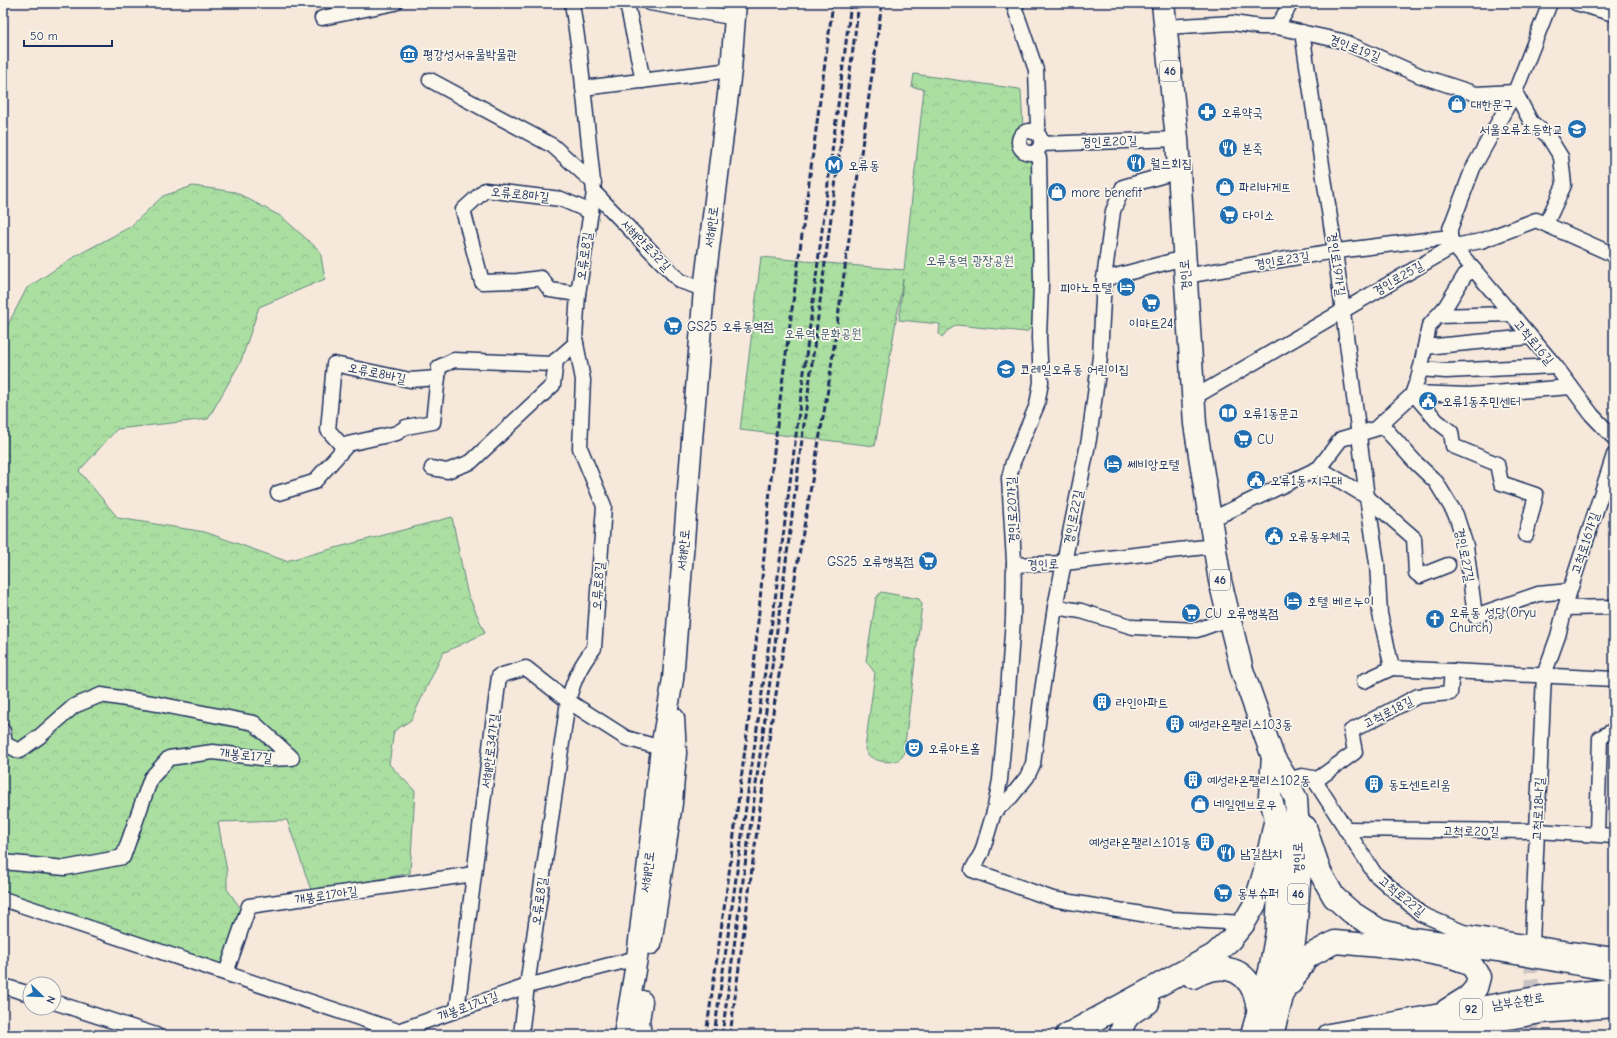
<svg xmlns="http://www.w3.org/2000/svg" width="1617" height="1038" font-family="'Comic Neue','Poor Story',sans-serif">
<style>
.forest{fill:url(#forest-crowns);stroke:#638780}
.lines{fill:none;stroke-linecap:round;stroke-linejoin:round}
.minor-tunnel{stroke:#cac3c2;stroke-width:14;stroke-dasharray:14 7;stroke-linecap:butt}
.minor-casing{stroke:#1b2f5e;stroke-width:17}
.secondary-casing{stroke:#1b2f5e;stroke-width:23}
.primary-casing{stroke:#1b2f5e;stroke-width:25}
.minor{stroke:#fbf7ec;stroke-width:14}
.secondary{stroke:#fbf7ec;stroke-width:20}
.primary{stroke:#fbf7ec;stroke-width:22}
.rail{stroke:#1b2f5e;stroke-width:3;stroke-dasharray:6 3;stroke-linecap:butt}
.labels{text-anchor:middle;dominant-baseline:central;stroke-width:3.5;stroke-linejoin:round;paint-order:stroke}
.shield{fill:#fbf7ec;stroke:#5e6b89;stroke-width:1}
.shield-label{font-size:12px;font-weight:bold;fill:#1b2f5e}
.street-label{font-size:13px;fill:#1b2f5e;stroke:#fbf7ec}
.poi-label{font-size:13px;fill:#1b2f5e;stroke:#fbf7ec;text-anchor:start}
.park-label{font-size:13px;fill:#3f5b6f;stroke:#fbf7ec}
</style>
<defs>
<pattern id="forest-crowns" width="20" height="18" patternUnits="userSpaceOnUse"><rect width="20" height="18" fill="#abdfa1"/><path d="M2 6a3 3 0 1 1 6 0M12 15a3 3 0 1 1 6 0" fill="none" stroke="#93c08d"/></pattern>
</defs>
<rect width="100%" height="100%" fill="#f6e8db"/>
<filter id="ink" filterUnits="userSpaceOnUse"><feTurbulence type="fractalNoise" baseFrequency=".025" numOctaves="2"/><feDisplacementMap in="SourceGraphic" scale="8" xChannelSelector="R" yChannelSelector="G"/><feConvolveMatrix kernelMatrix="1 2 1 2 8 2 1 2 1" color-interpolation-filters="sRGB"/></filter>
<g filter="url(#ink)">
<g class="forest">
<path d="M 914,74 L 1019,89 L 1021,90 L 1023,129 C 1021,131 1018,134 1016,136 C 1008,150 1023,159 1034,160 L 1035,325 L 1026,332 L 957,325 L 947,331 L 942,337 L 939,334 L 940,324 L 899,320 L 903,279 L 875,446 L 740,430 L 761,257 L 904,270 L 924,89 L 912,87 Z"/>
<polygon points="193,186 235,192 282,217 320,251 325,279 259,307 241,361 208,419 117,429 79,471 118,518 205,532 286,561 452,517 467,592 485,633 443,653 411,720 394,731 389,764 415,791 410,873 312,893 287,820 218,822 227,871 227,889 241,909 218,971 3,899 3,334 27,288 74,257 130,227 163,196"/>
<path d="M 881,592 L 919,599 L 922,604 L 904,752 L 902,757 C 895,766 866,762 865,748 L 875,673 L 866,661 L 876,598 Z"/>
</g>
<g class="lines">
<polyline class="minor-tunnel" points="1531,1035 1532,947"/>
<defs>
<g id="minor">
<polyline points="627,3 643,81"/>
<polyline points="650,3 736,18"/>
<polyline points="1017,3 1015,9 1036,70 1038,126 1033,132"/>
<polyline points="1550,3 1515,92 1473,168 1450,229 1450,237 1454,246 1557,368 1592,415 1614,438"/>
<polyline points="1576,3 1614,14"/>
<polyline points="322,18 395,3"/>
<polyline points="1165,27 1233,23 1260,27 1277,27 1342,41 1421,76 1476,94 1515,92 1531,122 1548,136 1561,157 1564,185 1546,224"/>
<polyline points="1277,27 1291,3"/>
<polyline points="1302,32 1335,251 1367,497 1377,563 1380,614 1392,668 1614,679"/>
<polyline points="430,80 553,146 594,183"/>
<polyline points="583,88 731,70"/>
<circle cx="1030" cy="142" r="11"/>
<polyline points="1041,144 1177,139"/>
<polyline points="1034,153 1039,158 1041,284 1039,338 1041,382 1037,405 1013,462 1009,478 1014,561 1013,619 1007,705 1000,780 994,812 982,852 972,870 1053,899 1171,919 1244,923"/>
<polyline points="594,192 680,281 704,289"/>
<polyline points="1185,276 1329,252 1450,237"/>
<polyline points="1104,279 1184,258"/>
<polyline points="578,294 550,290 541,278 518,281 482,282 463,210 485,190 561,199 591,212"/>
<polyline points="1437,316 1511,314"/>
<polyline points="1425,347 1530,337"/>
<polyline points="1420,369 1446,371 1555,366"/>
<polyline points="1413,393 1437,421 1451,432 1453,446 1497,464 1501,483 1536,495 1526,535"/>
<polyline points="1413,393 1468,395 1571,387"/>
<polyline points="1193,398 1454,246 1481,241 1536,220 1614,255"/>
<polyline points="1381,424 1416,463 1436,482 1456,515 1466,546 1475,616 1538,594 1569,591"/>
<polyline points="344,448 328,430 334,364 410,380 438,378"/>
<polyline points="432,468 447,471 471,462 553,385 556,360"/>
<polyline points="1319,468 1367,497 1414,538 1416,573 1420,576 1448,565"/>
<polyline points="278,493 314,482 348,444 397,433 406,427 433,422 439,367 454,360 552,364 576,343"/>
<polyline points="1210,520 1319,468 1341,439 1375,429 1412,395 1420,372 1429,326 1446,306 1465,275 1474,270"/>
<polyline points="1014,565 1064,563 1214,546"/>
<polyline points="1055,607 1081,611 1133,627 1197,630 1228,619"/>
<polyline points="1565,608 1614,607"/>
<polyline points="1364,681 1392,668"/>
<polyline points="3,731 5,744 19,751 40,736 74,706 101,695 158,704 254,723 292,758 269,759 213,752 169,758 151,778 123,857 65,868 3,862"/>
<polyline points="1287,780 1302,776 1313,778 1375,874 1421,914 1463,932 1555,947 1614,955"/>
<polyline points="1315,781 1355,752 1351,731 1418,696 1450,693 1452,671"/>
<polyline points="994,812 1011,797 1027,777 1033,764 1042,691 1055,607 1089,439 1100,357 1104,279 1113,211 1123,187 1179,171"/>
<polyline points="1345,829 1537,831 1614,836"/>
<polyline points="1597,834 1600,738 1614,730"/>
<polyline points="3,899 398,1031"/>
<polyline points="1532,943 1544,675 1558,636 1569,593 1614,455"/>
<polyline points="226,973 249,906 474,874"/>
<polyline points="3,986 30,994"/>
<polyline points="54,1002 156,1035"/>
<polyline points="457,1010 499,676 526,668 568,701 626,738 661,748"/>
<polyline points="389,1034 527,986 637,958"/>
<path d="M 521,1035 L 527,986 L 568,701 C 574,679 580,666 594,648 L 604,506 L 580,448 L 583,380 L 575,338 L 578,294 L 594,192 L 580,57 L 572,3"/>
</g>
<g id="secondary">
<polyline points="651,944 672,803 676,753 674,718"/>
<polyline points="624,1035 637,958 661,748 673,679 704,289 731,70 736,3"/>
<polyline points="641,1035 639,1021 642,1001"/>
</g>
<g id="primary">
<polyline points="1163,3 1177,139 1195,424 1220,581 1242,670 1273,757 1287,780 1296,799 1300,870 1295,934 1291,962 1272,1035"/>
<polyline points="1305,827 1320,872 1334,897 1351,912 1379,930 1412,939 1498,950 1614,970"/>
<path d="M 1193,977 C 1217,964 1242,964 1254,992 C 1256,998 1257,1005 1259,1011"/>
<polyline points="1291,983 1307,957 1335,942 1412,949 1452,957 1466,962 1473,967 1479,977 1476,988 1468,997 1447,1010"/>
<polyline points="1067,1035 1214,955 1230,940 1244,923 1255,904 1264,874 1276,818"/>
<path d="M 1121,1035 C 1123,1016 1132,1012 1148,1003"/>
<polyline points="1252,1035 1270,971 1277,932 1281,858 1276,818 1270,796 1273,757"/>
<polyline points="1329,1035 1548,996 1614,990"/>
<polyline points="1414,1035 1541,1012 1614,1006"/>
</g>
</defs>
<use href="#minor" class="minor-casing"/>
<use href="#secondary" class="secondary-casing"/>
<use href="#primary" class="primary-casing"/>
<use href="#minor" class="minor"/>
<use href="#secondary" class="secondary"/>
<use href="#primary" class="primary"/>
<g class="rail">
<polyline points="706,1035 728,881 750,710 772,468 782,384 833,3"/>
<polyline points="714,1035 775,600 851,3"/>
<polyline points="722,1035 781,600 859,3"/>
<polyline points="730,1035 771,725 791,601 828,389 882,3"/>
</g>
</g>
</g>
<defs>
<symbol id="museum-disc" viewBox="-11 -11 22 22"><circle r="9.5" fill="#1f6fb2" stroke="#fbf7ec"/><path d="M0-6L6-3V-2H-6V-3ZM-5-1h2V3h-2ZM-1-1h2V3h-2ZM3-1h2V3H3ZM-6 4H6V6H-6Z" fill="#fff"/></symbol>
<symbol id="shop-disc" viewBox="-11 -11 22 22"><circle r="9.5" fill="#1f6fb2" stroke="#fbf7ec"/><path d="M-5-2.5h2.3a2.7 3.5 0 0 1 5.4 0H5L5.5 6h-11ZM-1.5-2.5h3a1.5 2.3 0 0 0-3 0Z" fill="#fff"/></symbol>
<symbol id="pharmacy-disc" viewBox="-11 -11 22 22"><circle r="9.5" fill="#1f6fb2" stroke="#fbf7ec"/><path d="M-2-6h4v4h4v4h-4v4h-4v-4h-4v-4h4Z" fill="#fff"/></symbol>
<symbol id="school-disc" viewBox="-11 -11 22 22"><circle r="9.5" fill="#1f6fb2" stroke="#fbf7ec"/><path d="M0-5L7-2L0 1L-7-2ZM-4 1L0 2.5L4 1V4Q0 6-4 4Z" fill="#fff"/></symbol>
<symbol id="restaurant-disc" viewBox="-11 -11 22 22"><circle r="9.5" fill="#1f6fb2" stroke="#fbf7ec"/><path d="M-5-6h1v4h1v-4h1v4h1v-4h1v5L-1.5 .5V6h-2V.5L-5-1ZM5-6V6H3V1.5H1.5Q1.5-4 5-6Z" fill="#fff"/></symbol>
<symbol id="metro-disc" viewBox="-11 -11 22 22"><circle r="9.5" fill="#1f6fb2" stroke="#fbf7ec"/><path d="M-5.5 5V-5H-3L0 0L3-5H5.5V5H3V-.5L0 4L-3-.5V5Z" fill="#fff"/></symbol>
<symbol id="supermarket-disc" viewBox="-11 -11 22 22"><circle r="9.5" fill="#1f6fb2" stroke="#fbf7ec"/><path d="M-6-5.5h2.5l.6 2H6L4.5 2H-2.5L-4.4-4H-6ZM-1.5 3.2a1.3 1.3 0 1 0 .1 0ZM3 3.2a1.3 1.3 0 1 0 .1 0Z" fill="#fff"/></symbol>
<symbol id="hotel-disc" viewBox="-11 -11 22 22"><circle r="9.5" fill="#1f6fb2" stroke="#fbf7ec"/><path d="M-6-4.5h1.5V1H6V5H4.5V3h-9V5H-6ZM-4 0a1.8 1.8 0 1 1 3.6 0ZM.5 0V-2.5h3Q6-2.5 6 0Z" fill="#fff"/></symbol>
<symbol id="civic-disc" viewBox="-11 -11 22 22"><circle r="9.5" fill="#1f6fb2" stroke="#fbf7ec"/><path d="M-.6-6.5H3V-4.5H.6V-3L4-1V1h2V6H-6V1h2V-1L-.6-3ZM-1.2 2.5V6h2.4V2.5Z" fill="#fff"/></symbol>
<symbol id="library-disc" viewBox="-11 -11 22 22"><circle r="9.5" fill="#1f6fb2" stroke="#fbf7ec"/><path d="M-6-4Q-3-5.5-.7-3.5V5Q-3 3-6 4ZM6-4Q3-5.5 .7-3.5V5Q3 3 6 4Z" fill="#fff"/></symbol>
<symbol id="church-disc" viewBox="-11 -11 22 22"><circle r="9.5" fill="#1f6fb2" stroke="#fbf7ec"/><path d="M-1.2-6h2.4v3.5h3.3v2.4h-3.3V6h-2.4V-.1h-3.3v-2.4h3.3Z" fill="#fff"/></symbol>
<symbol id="building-disc" viewBox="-11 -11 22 22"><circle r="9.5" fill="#1f6fb2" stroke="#fbf7ec"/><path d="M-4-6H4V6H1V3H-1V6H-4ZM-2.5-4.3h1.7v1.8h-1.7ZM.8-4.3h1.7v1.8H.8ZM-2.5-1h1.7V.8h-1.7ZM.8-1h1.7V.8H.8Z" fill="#fff"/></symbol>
<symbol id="theatre-disc" viewBox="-11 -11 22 22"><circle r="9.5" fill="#1f6fb2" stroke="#fbf7ec"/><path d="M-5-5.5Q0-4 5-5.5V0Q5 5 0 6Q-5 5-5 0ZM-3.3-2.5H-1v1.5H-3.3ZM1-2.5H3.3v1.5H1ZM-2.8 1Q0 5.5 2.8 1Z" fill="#fff"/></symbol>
</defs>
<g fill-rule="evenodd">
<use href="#museum-disc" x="398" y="43" width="22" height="22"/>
<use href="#shop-disc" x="1446" y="93" width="22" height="22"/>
<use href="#pharmacy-disc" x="1196" y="101" width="22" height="22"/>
<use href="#school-disc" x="1566" y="118" width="22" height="22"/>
<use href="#restaurant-disc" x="1217" y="137" width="22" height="22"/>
<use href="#restaurant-disc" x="1125" y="152" width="22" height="22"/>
<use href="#metro-disc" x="823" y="154" width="22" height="22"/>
<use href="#shop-disc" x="1214" y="176" width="22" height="22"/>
<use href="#shop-disc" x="1046" y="181" width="22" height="22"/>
<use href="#supermarket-disc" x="1218" y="204" width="22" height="22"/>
<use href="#hotel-disc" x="1115" y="276" width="22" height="22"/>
<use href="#supermarket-disc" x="1140" y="292" width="22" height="22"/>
<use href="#supermarket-disc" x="662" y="315" width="22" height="22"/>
<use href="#school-disc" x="995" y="358" width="22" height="22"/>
<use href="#civic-disc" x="1417" y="390" width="22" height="22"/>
<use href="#library-disc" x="1217" y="402" width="22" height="22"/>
<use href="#supermarket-disc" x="1232" y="428" width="22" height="22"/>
<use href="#hotel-disc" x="1102" y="453" width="22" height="22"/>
<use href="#civic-disc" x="1245" y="469" width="22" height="22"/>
<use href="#civic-disc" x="1263" y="525" width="22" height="22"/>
<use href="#supermarket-disc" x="917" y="550" width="22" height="22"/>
<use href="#hotel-disc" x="1282" y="590" width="22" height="22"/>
<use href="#supermarket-disc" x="1180" y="602" width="22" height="22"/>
<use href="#church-disc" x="1424" y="608" width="22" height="22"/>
<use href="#building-disc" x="1091" y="691" width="22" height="22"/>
<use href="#building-disc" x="1164" y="713" width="22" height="22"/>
<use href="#theatre-disc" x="903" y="737" width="22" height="22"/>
<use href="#building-disc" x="1182" y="769" width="22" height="22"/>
<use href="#building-disc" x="1363" y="773" width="22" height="22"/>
<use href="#shop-disc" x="1189" y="793" width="22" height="22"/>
<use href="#building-disc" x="1194" y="831" width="22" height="22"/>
<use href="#restaurant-disc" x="1215" y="842" width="22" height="22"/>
<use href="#supermarket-disc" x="1212" y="882" width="22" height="22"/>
</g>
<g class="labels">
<g class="shield">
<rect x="1160" y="61" width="20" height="20" rx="3"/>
<rect x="1210" y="570" width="20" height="20" rx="3"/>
<rect x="1288" y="884" width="20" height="20" rx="3"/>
<rect x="1460" y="999" width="22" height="20" rx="3"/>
</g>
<g class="shield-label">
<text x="1170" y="71">46</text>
<text x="1220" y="580">46</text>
<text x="1298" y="894">46</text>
<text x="1471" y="1009">92</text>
</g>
<g class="street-label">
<text transform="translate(1355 48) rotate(21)">경인로19길</text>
<text transform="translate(1109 141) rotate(-2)">경인로20길</text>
<text transform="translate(520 194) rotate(6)">오류로8마길</text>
<text transform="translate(711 227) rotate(-83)">서해안로</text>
<text transform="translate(646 245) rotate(46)">서해안로32길</text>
<text transform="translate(584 256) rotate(-82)">오류로8길</text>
<text transform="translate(1282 260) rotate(-9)">경인로23길</text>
<text transform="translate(1337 264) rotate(82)">경인로19가길</text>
<text transform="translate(1185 275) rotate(-94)">경인로</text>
<text transform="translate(1398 278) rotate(-30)">경인로25길</text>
<text transform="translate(1534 342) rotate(50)">고척로16길</text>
<text transform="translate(377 373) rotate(12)">오류로8바길</text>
<text transform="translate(1012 510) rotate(-92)">경인로20가길</text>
<text transform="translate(1073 517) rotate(-79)">경인로22길</text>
<text transform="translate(1585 543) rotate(-72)">고척로16가길</text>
<text transform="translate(683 550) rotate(-85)">서해안로</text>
<text transform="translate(1465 555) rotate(79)">경인로27길</text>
<text transform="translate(1043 564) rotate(-2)">경인로</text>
<text transform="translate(598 586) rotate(-86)">오류로8길</text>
<text transform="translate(1388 712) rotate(-27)">고척로18길</text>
<text transform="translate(490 751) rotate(-83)">서해안로34가길</text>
<text transform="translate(246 755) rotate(6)">개봉로17길</text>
<text transform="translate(1538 809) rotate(-87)">고척로18나길</text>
<text transform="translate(1471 831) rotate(1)">고척로20길</text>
<text transform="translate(1298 858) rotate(-92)">경인로</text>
<text transform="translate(647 872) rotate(-83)">서해안로</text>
<text transform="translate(326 895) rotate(-8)">개봉로17아길</text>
<text transform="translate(1402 896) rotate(39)">고척로22길</text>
<text transform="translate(539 901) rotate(-82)">오류로8길</text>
<text transform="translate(1518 1001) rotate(-9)">남부순환로</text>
<text transform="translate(468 1006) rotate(-20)">개봉로17나길</text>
</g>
<g class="poi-label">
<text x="423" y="54">평강성서유물박물관</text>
<text x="1471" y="104">대한문구</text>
<text x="1221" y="112">오류약국</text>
<text x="1563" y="129" text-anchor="end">서울오류초등학교</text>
<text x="1242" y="148">본죽</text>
<text x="1150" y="163">월드회집</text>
<text x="848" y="165">오류동</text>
<text x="1239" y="187">파리바게뜨</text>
<text x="1071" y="192">more benefit</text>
<text x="1243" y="215">다이소</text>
<text x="1112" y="287" text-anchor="end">피아노모텔</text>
<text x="1151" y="323" text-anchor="middle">이마트24</text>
<text x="687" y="326">GS25 오류동역점</text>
<text x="1020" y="369">코레일오류동 어린이집</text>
<text x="1442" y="401">오류1동주민센터</text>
<text x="1242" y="413">오류1동문고</text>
<text x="1257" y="439">CU</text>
<text x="1127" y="464">쎄비앙모텔</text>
<text x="1270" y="480">오류1동 지구대</text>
<text x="1288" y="536">오류동우체국</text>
<text x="914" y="561" text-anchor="end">GS25 오류행복점</text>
<text x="1307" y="601">호텔 베르누이</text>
<text x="1449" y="612">오류동 성당(Oryu<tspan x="1449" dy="15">Church)</tspan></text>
<text x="1205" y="613">CU 오류행복점</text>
<text x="1116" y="702">라인아파트</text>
<text x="1189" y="724">예성라온팰리스103동</text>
<text x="928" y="748">오류아트홀</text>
<text x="1207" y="780">예성라온팰리스102동</text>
<text x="1388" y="784">동도센트리움</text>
<text x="1214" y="804">네일엔브로우</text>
<text x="1191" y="842" text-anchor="end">예성라온팰리스101동</text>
<text x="1240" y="853">남길참치</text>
<text x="1237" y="893">동부슈퍼</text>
</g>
<g class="park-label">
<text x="970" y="260">오류동역 광장공원</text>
<text x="823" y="333">오류역 문화공원</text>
</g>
</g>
<rect width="1617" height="1038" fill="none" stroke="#fbf7ec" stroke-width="16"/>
<rect x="8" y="8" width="1601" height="1022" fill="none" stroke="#1b2f5e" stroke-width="1.5" filter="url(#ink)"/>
<g transform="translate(42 996) rotate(113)"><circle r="19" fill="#fbf7ec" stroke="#a1a7b3"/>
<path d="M0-3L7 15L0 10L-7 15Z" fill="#1f6fb2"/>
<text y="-6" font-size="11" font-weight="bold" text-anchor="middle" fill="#1b2f5e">N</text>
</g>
<path d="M24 40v6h88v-6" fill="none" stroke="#1b2f5e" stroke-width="2"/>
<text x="30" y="40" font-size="12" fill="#1b2f5e" stroke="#fbf7ec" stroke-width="3" paint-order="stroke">50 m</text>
</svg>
